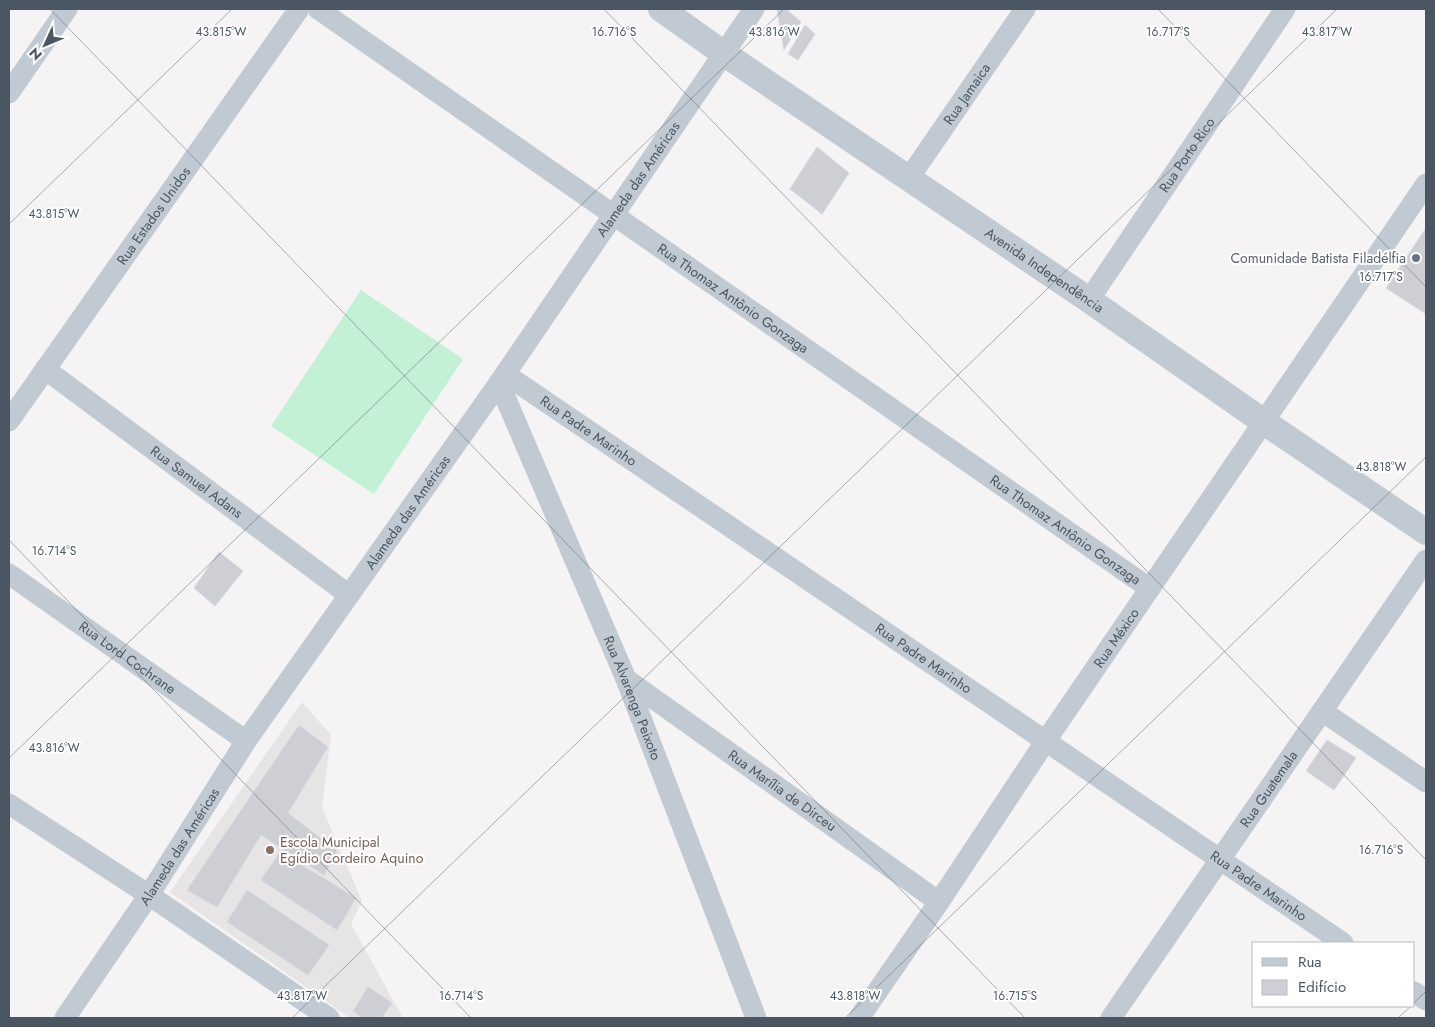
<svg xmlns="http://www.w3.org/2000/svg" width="1435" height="1027" font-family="Jost,sans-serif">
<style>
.education{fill:#e6e4e5}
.garden{fill:#c3f1d5}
.building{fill:#cdcfd5;stroke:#d7d9de}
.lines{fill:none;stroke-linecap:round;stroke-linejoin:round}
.minor{stroke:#c1cad2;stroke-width:21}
.tertiary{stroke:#c1cad2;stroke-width:26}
.ticks{fill:none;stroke:#4a5661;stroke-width:1;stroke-opacity:0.45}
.worship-dot{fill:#6b7280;stroke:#fff;stroke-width:2}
.education-dot{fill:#8d6e63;stroke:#fff;stroke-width:2}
.labels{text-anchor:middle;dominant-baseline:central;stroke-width:4;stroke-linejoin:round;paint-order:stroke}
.street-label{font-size:14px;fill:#4a5661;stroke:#fff}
.worship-label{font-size:14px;fill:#5b616d;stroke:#fff;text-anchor:end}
.education-label{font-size:14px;fill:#785e54;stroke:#fff;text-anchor:start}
.ticks-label{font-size:12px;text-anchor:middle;fill:#4a5661;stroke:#fff;stroke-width:4;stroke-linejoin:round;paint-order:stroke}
</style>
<rect width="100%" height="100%" fill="#f5f3f3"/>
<polygon class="education" points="302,702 331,735 322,808 362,901 351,924 403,1018 350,1018 170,892"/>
<polygon class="garden" points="361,290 463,359 374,494 271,426"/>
<g class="building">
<polygon points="777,9 786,9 801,22 784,50"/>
<polygon points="805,25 815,34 798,60 788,54"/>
<polygon points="817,147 849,173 822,214 790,189"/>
<polygon points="1426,228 1426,314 1386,288"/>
<polygon points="219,552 243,571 215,606 194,588"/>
<polygon points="299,725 328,747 288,813 337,851 324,875 261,835 217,907 187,890"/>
<polygon points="1327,740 1356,758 1334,790 1306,771"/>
<polygon points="280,852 356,898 337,930 261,880"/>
<polygon points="247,890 329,945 308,975 227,922"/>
<polygon points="368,987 392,1003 382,1018 363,1018 353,1011"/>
</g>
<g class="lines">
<g class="minor">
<path id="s1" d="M 318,9 L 1149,588"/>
<polyline points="9,93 67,9"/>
<path id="s2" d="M 909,178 L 1025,9"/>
<path id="s3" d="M 1089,300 L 1285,9"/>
<path id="s4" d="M 45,369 L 349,595"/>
<path id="s5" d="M 505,374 L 1343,943"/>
<path id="s6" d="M 499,383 L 626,679 L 756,1018"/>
<path id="s7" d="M 9,421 L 299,9"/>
<path id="s8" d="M 9,574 L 246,741"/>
<path id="s9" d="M 626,679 L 939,902"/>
<polyline points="1322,711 1426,782"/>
<polyline points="9,804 149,895 329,1018"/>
<polyline points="1414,992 1426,1000"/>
<path id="s10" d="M 65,1018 L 149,895 L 246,741 L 499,383 L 754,9"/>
<path id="s11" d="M 859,1018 L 939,902 L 1045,742 L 1426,184"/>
<path id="s12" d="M 1111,1018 L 1426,560"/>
</g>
<path class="tertiary" id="s13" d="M 661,9 L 723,53 L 1089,300 L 1264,422 L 1426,532"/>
</g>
<path class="ticks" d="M 50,9 L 1025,1018M 604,9 L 1426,860M 1158,9 L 1426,287M 9,224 L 232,9M 9,540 L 471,1018M 9,758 L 784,9M 1414,1003 L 1426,991M 292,1018 L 1337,9M 845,1018 L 1426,457M 1398,1018 L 1411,1006"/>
<circle class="worship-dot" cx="1416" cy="258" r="5"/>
<circle class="education-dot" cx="270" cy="850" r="5"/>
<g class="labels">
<g class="street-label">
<text stroke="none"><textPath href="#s2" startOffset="102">Rua Jamaica</textPath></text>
<text stroke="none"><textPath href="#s3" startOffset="175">Rua Porto Rico</textPath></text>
<text stroke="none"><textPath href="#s10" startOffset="1016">Alameda das Américas</textPath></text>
<text stroke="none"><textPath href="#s7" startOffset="251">Rua Estados Unidos</textPath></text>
<text stroke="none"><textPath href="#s13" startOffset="464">Avenida Independência</textPath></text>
<text stroke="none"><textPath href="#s1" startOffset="506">Rua Thomaz Antônio Gonzaga</textPath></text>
<text stroke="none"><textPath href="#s5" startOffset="101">Rua Padre Marinho</textPath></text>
<text stroke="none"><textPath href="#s4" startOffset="189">Rua Samuel Adans</textPath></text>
<text stroke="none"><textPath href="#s10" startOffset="611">Alameda das Américas</textPath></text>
<text stroke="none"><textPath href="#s1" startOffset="911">Rua Thomaz Antônio Gonzaga</textPath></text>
<text stroke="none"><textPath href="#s11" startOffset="459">Rua México</textPath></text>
<text stroke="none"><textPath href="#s8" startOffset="145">Rua Lord Cochrane</textPath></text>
<text stroke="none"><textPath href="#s5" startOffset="506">Rua Padre Marinho</textPath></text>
<text stroke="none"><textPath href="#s6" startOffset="342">Rua Alvarenga Peixoto</textPath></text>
<text stroke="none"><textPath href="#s12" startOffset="278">Rua Guatemala</textPath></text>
<text stroke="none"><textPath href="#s9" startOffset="192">Rua Marília de Dirceu</textPath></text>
<text stroke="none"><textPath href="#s10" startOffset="206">Alameda das Américas</textPath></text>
<text stroke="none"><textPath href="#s5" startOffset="911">Rua Padre Marinho</textPath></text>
</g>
<g class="worship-label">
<text x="1406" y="258">Comunidade Batista Filadélfia</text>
</g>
<g class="education-label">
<text x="280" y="842">Escola Municipal<tspan x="280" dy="16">Egídio Cordeiro Aquino</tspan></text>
</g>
</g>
<g class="ticks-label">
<text x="221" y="36">43.815°W</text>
<text x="774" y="36">43.816°W</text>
<text x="1327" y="36">43.817°W</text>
<text x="614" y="36">16.716°S</text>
<text x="1168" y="36">16.717°S</text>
<text x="54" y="218">43.815°W</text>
<text x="1381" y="281">16.717°S</text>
<text x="1381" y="471">43.818°W</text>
<text x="54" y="555">16.714°S</text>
<text x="54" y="752">43.816°W</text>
<text x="1381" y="854">16.716°S</text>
<text x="461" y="1000">16.714°S</text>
<text x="1015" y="1000">16.715°S</text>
<text x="302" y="1000">43.817°W</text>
<text x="855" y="1000">43.818°W</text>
</g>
<rect width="1435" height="1027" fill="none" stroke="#4a5661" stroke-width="20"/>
<rect x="1252" y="942" width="162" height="65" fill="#ffffff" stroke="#b7bbc0"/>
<rect x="1262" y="958" width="25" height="8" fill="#c1cad2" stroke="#b7bbc0"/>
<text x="1298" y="967" font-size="15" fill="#4a5661">Rua</text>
<rect x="1262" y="980" width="25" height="15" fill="#cdcfd5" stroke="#b7bbc0"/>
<text x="1298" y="992" font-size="15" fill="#4a5661">Edifício</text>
<g transform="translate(45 45) rotate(226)" stroke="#ffffff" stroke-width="4" paint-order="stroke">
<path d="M0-4L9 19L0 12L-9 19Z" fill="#4a5661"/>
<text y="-8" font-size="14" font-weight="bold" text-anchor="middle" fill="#4a5661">N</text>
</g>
</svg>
